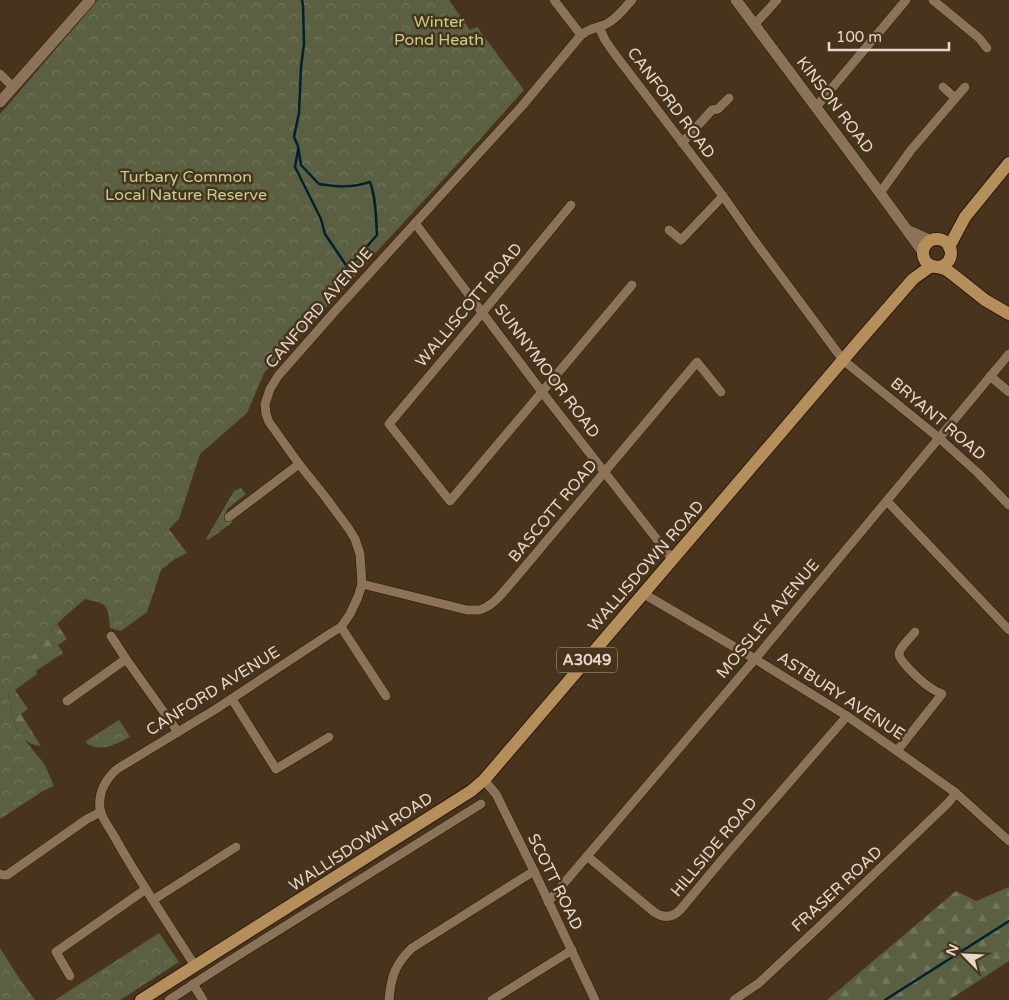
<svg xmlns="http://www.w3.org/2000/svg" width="1009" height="1000" font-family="'Varela Round',sans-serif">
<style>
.forest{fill:url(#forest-firs)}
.park{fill:url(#park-crowns)}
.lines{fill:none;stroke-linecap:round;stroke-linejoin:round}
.stream{stroke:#002230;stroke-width:2.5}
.minor-casing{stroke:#2d1a03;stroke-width:10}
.tertiary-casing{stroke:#2d1a03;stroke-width:12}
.primary-casing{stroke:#2d1a03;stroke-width:14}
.minor{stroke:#8b735a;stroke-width:9}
.tertiary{stroke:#8b735a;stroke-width:11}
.primary{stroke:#b48f5c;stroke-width:12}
.labels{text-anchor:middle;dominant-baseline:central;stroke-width:5;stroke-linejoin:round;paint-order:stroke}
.shield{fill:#48331c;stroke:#b6a696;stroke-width:1}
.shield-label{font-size:15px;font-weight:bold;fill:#e5d8ca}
.park-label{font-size:16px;fill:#c3d08d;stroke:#48331c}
.street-label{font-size:16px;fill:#e5d8ca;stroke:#48331c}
</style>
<defs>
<pattern id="forest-firs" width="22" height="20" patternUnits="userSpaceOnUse" patternTransform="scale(1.25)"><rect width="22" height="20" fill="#5a6041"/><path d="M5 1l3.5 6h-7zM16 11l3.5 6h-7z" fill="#72765b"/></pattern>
<pattern id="park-crowns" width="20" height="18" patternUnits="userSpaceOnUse" patternTransform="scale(1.25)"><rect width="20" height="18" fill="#5a6041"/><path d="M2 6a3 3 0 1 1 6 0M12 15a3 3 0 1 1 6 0" fill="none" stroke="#72765b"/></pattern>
</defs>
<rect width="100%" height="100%" fill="#48331c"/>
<g class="forest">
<path d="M 57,624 L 67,639 L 58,645 L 63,653 L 36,671 L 37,674 L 15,690 L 28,709 L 21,714 L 41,746 C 12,743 13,714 8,692 L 46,636 Z"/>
<polygon points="1009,887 1009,961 949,1000 827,1000 956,891 976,901"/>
</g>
<g class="park">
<path d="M 98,0 L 449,0 L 470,30 L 477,27 L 524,90 L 464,157 L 369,260 L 349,283 L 264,373 L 247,413 L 200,454 L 179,519 L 169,529 L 187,553 L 175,559 L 161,570 L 147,612 L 121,631 L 110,628 C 108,605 109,604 85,599 L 62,619 L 51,630 L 8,692 L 12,715 L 16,729 L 45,765 L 54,786 L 43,791 L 0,819 L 0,114 Z"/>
<polygon points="241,488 246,494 227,509 226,512 233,522 208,540 206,539 234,491"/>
<path d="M 119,720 L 130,737 C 116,744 101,753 86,743 L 86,741 Z"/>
<polygon points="159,933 179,962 120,1000 55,1000"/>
<polygon points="0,948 19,978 35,1000 0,1000"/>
</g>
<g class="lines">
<g class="stream">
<path d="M 302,0 L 303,6 L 304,44 L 301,67 L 299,113 L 294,137 L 298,146 L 301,165 L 319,184 C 338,187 351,188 370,182 C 376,198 376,218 377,235 L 348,268 L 329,295"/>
<polyline points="298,150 295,167 321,219 325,234 348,268"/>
<polyline points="885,1000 1009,921"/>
</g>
<defs>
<g id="minor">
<polyline points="554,0 581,35"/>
<polyline points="933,0 979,38 987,48"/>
<polyline points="754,25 777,0"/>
<polyline points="599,27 605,40 614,53 723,196 754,240 843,360 939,438 978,473 1009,505"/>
<polyline points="0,74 13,87"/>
<polyline points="943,87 955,98"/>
<polyline points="816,107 906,0"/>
<polyline points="682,143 712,110 718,109 729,98"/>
<polyline points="880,193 911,150 965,87"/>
<polyline points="571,205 483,312 389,424 450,501 632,285"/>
<polyline points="415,223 542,392 673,560"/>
<polyline points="669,230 681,240 723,196"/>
<polyline points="990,376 1009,392"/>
<polyline points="887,501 1009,630"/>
<polyline points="229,517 299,464"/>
<path d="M 362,584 L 467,610 C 470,610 475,610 479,610 C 494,606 503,592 512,582 L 697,362 L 721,392"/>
<polyline points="644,594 755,659 847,716 897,751 956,793 1009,841"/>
<polyline points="341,627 386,696"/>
<polyline points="111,636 126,659 178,732"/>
<polyline points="232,699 276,769 329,737"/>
<polyline points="67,701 126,659"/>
<path d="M 897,751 L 942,694 C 937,692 932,689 928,686 C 922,682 899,661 899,654 C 899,648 911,637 915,632"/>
<polyline points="484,780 496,794 534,871 595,1000"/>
<path d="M 587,856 L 654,912 C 663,918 672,918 680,910 L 726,855 L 847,716"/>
<polyline points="0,874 3,875 7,875 87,819 101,812"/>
<polyline points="153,900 236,847"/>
<polyline points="548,902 755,659 1009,354"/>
<path d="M 195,966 C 168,923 139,881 114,836 C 110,829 101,817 100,809 C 98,793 106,779 117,769 L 216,709 L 331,633 L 341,627 L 350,614 L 358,597 L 362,584 L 360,554 L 355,539 L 349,529 L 323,494 L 299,464 L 269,422 L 266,414 L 265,404 L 270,389 L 278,376 L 336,310 L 522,106 L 581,35 C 592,27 594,29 604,25 C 615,21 624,8 632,0"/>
<polyline points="70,976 56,952 146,889"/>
<polyline points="193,984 203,1000"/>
<polyline points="169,1000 226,963 481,804"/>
<path d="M 389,1000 C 391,977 395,964 412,948 L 534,871"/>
<polyline points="492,1000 572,950"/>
<polyline points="734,1000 759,983 822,924 948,803 956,793"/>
</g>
<g id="tertiary">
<polyline points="736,0 880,193 923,252"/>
<polyline points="0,102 90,0"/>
<polyline points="909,231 930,240"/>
</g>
<g id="primary">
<circle cx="937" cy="253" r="14"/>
<polyline points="949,247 965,217 1009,163"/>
<polyline points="933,266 945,269 951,273 985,300 1009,314"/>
<polyline points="141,1000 471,791 484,780 860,340 913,279 931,266"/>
</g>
</defs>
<use href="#minor" class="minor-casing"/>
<use href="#tertiary" class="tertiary-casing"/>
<use href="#primary" class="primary-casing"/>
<use href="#minor" class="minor"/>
<use href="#tertiary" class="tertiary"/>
<use href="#primary" class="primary"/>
</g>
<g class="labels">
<rect class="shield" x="557" y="647.5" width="60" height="25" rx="4"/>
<g class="shield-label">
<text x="587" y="660">A3049</text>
</g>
<g class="park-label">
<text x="439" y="22">Winter<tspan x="439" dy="18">Pond Heath</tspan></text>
<text x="186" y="177">Turbary Common<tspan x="186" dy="18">Local Nature Reserve</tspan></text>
</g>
<g class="street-label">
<text transform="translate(671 103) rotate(53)">CANFORD ROAD</text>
<text transform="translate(835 105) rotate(53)">KINSON ROAD</text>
<text transform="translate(469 305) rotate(-50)">WALLISCOTT ROAD</text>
<text transform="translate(319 308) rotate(-49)">CANFORD AVENUE</text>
<text transform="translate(547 371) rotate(53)">SUNNYMOOR ROAD</text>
<text transform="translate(938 419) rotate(40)">BRYANT ROAD</text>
<text transform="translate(553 511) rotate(-50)">BASCOTT ROAD</text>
<text transform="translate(646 566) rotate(-49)">WALLISDOWN ROAD</text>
<text transform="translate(768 619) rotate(-50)">MOSSLEY AVENUE</text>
<text transform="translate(213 691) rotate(-32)">CANFORD AVENUE</text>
<text transform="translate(841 696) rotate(33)">ASTBURY AVENUE</text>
<text transform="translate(361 842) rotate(-33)">WALLISDOWN ROAD</text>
<text transform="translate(714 847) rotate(-50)">HILLSIDE ROAD</text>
<text transform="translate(555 882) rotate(64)">SCOTT ROAD</text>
<text transform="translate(837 889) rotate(-43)">FRASER ROAD</text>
</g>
</g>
<g transform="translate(964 955) rotate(294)" stroke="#48331c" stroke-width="4" paint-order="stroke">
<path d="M0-4L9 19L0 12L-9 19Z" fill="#e5d8ca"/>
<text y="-8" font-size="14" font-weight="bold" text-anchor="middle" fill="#e5d8ca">N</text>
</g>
<path d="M829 42v8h120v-8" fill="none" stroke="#e5d8ca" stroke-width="2.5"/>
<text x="836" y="42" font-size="15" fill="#e5d8ca" stroke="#48331c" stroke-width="4" paint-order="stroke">100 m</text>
</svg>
